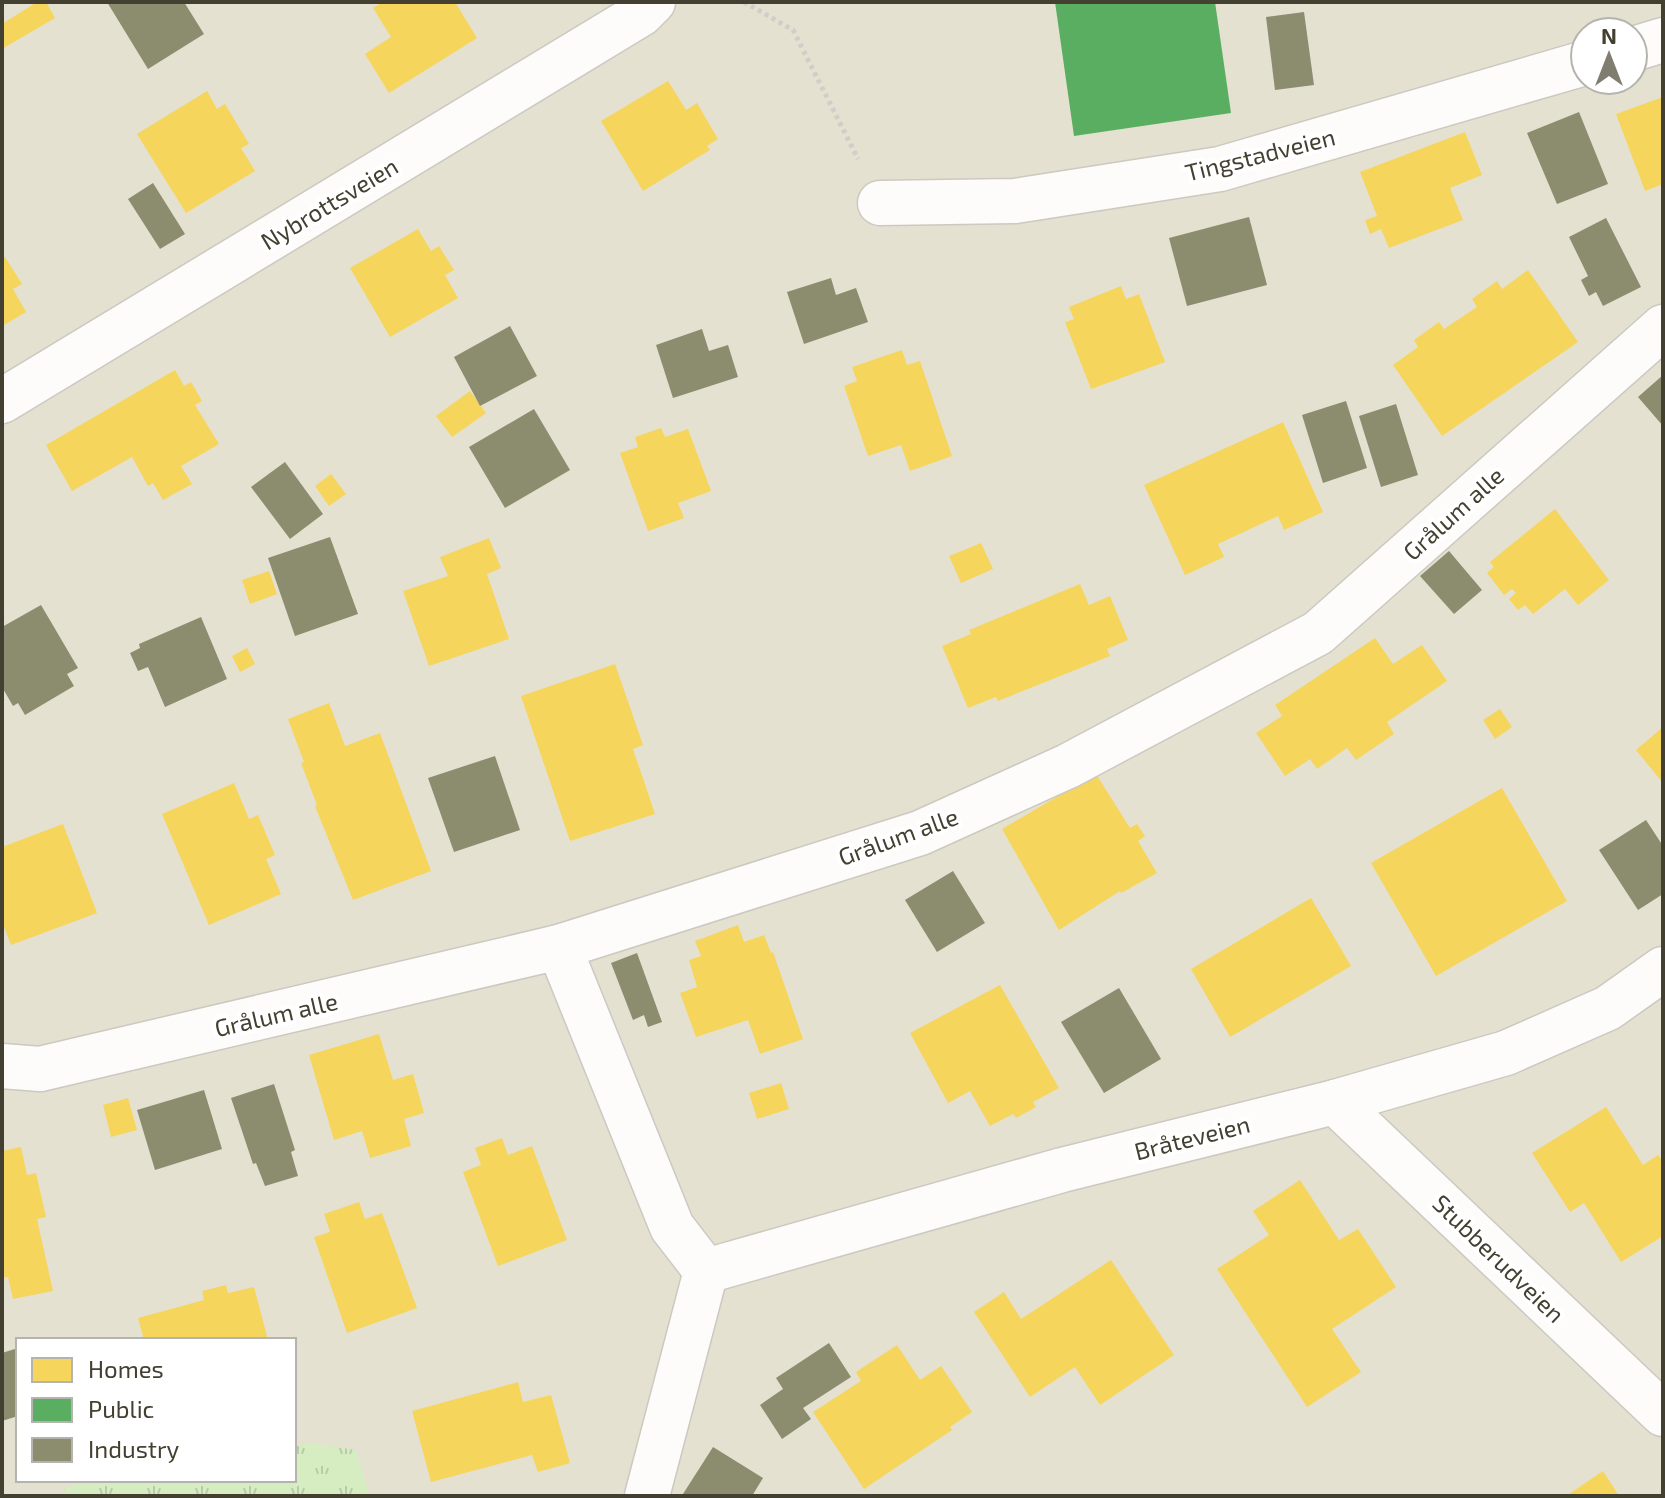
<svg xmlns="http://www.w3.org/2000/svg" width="1665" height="1498" font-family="'Exo 2',sans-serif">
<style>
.residential{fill:#e4e1d1;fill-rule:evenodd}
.grass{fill:url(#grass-tufts)}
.homes{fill:#f6d55c}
.public{fill:#5aae61}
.industry{fill:#8c8c6e}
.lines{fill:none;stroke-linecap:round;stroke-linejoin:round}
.minor-casing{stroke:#cbc9c0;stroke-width:47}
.path{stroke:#d0cec8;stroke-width:5;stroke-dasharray:4 4;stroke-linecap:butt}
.minor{stroke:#fdfcfb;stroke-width:44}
.labels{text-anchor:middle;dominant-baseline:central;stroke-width:8;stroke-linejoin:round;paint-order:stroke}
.street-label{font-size:24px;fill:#444031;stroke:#fff}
</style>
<defs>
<pattern id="grass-tufts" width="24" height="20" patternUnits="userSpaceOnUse" patternTransform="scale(2)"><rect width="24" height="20" fill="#d5edc0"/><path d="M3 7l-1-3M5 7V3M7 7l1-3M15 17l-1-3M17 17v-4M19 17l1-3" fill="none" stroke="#b8cca5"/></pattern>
</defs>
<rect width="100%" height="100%" fill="#efede4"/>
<path class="residential" d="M 2,2 L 1663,2 L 1663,1496 L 2,1496 ZM 1585,32 L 1633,32 L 1633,80 L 1585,80 ZM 18,1340 L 294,1340 L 294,1480 L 18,1480 Z"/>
<polygon class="grass" points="311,1443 356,1450 370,1496 64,1496 65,1487 104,1480 294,1480 294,1446"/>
<g class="homes">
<polygon points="37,2 46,2 55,18 2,49 2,24"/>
<polygon points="383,2 455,2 477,38 389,93 365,54 391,37 373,8"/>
<polygon points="668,81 686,110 697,103 718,139 707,146 710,150 643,191 601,121"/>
<polygon points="207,91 217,109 225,104 249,144 241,148 255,171 186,213 137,134"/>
<polygon points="1663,97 1663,184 1645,191 1616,114"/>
<polygon points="1465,132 1482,175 1450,188 1463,220 1389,248 1381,229 1370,234 1365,220 1377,216 1360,172"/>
<polygon points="418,229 431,251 439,246 454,270 445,275 458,298 390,337 350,268"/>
<polygon points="5,257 22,284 13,289 26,312 2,326 2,258"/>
<polygon points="1528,270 1578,342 1442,436 1393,365 1418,347 1414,340 1439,322 1444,329 1477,307 1472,299 1497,281 1502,289"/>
<polygon points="1121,286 1126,299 1139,294 1165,362 1091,389 1065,322 1074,319 1069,307"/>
<polygon points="902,350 907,365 920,361 952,456 910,471 901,445 868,456 844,386 857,381 852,367"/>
<polygon points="175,370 184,386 191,382 202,401 195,405 219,444 181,466 192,484 163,500 153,483 148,486 132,457 72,491 46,445"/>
<polygon points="470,391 486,413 452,437 436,416"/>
<polygon points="1283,422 1323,512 1284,530 1278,516 1218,544 1224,557 1185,575 1144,485"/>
<polygon points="661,428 665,437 688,429 711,491 678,503 684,518 648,531 620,453 638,447 635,437"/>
<polygon points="331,474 346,494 329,506 315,486"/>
<polygon points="1555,509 1609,580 1578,605 1565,589 1533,614 1525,605 1518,610 1509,599 1516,593 1512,589 1504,595 1487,573 1494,567 1490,562"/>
<polygon points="489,538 501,568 487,574 509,639 429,666 403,591 448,576 440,557"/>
<polygon points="981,543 993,569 961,583 949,556"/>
<polygon points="269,571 277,594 250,604 242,580"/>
<polygon points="1080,584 1089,605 1110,596 1128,640 1107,649 1110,656 998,701 996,697 968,708 942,646 971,634 969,630"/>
<polygon points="1375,638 1393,664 1422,645 1447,681 1387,722 1394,734 1356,760 1347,748 1317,769 1310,759 1285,776 1256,733 1282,716 1275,705"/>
<polygon points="247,648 255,664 240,672 232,656"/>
<polygon points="615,664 643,745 633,749 655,814 570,841 521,696"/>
<polygon points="329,703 345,746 380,733 431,871 353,900 315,806 317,805 301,763 304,762 288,719"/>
<polygon points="1500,709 1512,727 1495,739 1483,720"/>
<polygon points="1663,727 1663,783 1636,750"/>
<polygon points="1096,774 1130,828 1137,824 1145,836 1138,841 1157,873 1121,893 1120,891 1059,930 1002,829"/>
<polygon points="234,783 249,819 258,815 275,855 266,859 281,894 209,925 162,814"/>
<polygon points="1502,788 1567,901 1436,976 1371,863"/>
<polygon points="63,824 97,913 11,945 2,922 2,847"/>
<polygon points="1311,898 1351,966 1230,1037 1191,969"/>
<polygon points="738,925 744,942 764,935 771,953 773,952 803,1039 760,1054 748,1020 696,1037 680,993 697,987 689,960 701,956 695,941"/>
<polygon points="1000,985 1059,1088 1033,1102 1036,1107 1016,1118 1013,1114 990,1126 970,1091 948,1103 910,1033"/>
<polygon points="379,1034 393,1080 413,1074 424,1113 404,1119 411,1146 370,1158 362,1131 334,1140 309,1055"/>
<polygon points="781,1083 789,1109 757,1119 749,1093"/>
<polygon points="128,1098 137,1130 111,1137 103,1105"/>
<polygon points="1606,1107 1643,1165 1658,1155 1663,1162 1663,1236 1621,1262 1584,1203 1570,1212 1532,1153"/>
<polygon points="502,1138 508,1155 532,1146 567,1240 498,1266 463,1172 481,1165 475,1148"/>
<polygon points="21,1147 27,1175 36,1173 46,1217 37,1219 53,1291 13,1299 8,1277 2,1278 2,1151"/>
<polygon points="1300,1180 1339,1240 1358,1229 1396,1287 1332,1329 1361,1372 1307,1407 1217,1269 1269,1235 1253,1211"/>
<polygon points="359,1202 365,1219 382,1213 417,1308 347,1333 314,1237 330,1232 324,1214"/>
<polygon points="1111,1260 1174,1355 1100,1405 1075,1367 1030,1397 974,1312 1004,1292 1021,1319"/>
<polygon points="226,1285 228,1293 254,1287 268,1340 144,1340 138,1318 204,1300 202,1291"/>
<polygon points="897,1345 920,1380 941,1366 972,1412 950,1427 952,1430 864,1489 813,1412 861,1381 856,1372"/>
<polygon points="518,1382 523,1402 551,1395 570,1463 538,1472 532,1455 431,1482 412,1411"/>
<polygon points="1603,1471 1619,1496 1566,1496"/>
</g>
<polygon class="public" points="1055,2 1215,2 1231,113 1074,136"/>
<g class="industry">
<polygon points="107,2 184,2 204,34 148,69"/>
<polygon points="1304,12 1314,85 1275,90 1266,17"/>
<polygon points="1579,112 1608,184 1557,204 1527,133"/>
<polygon points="153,183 185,234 160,249 128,199"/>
<polygon points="1249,217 1267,285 1187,306 1169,238"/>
<polygon points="1606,218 1641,287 1603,306 1596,292 1589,296 1581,280 1588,276 1569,237"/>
<polygon points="831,278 836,295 856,288 868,322 804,344 787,292"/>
<polygon points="510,326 537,376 480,406 454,357"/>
<polygon points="702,329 709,351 728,345 738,377 673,398 656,345"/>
<polygon points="1663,375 1663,426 1638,397"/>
<polygon points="1346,401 1367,468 1323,483 1302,415"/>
<polygon points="1396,404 1418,475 1381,487 1359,416"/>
<polygon points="534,409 570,470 505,508 469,447"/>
<polygon points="285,462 323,514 290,539 251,487"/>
<polygon points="330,537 358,614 295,636 268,558"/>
<polygon points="1449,551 1482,590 1454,614 1420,576"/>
<polygon points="41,605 78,668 67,674 74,686 25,715 18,703 13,706 2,687 2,627"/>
<polygon points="201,617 227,679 165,707 148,667 138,671 130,653 140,648 139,644"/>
<polygon points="495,756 520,830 454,852 428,778"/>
<polygon points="1646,820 1663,846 1663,894 1638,910 1599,850"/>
<polygon points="953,871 985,923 937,952 905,900"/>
<polygon points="637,953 662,1022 648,1027 644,1015 633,1020 611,963"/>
<polygon points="1119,988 1161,1059 1104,1093 1061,1022"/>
<polygon points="274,1084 295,1150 291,1152 298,1176 265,1186 256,1163 253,1164 231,1098"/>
<polygon points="204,1090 222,1149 155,1170 137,1110"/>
<polygon points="829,1343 851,1377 803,1408 811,1419 782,1439 760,1405 783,1389 776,1378"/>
<polygon points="18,1348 18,1416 2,1421 2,1353"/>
<polygon points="713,1447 763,1478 752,1496 683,1494"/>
</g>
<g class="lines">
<defs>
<g id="minor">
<polyline points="1633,49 1663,40"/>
<polyline points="880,203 1015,201 1220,169 1585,63"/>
<polyline points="2,401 641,14 653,2"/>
<polyline points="559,947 672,1227 706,1271 1062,1170 1335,1102 1506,1053 1608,1008 1663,969"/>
<polyline points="2,1066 40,1069 559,947 920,833 1068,766 1318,633 1663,327"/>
<polyline points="1335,1102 1663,1414"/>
<polyline points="647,1496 706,1271"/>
</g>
</defs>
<use href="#minor" class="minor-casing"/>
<polyline class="path" points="744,2 793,30 858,159"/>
<use href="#minor" class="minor"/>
</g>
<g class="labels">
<g class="street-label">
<text transform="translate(1260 154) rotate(-14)">Tingstadveien</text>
<text transform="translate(329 203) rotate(-31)">Nybrottsveien</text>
<text transform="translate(1453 513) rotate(-42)">Grålum alle</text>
<text transform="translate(898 836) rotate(-20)">Grålum alle</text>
<text transform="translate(276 1014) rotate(-13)">Grålum alle</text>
<text transform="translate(1192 1137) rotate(-14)">Bråteveien</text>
<text transform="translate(1499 1258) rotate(44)">Stubberudveien</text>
</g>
</g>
<rect width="1665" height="1498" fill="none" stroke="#444031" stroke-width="8"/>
<rect x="16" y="1338" width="280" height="144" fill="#ffffff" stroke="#b4b3ad" stroke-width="2"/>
<rect x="32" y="1358" width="40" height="24" fill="#f6d55c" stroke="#b4b3ad" stroke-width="2"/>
<text x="88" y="1378" font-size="24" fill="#444031">Homes</text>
<rect x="32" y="1398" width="40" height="24" fill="#5aae61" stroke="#b4b3ad" stroke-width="2"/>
<text x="88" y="1418" font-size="24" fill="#444031">Public</text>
<rect x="32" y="1438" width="40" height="24" fill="#8c8c6e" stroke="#b4b3ad" stroke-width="2"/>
<text x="88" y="1458" font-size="24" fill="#444031">Industry</text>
<g transform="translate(1609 56)"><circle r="38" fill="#ffffff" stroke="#b4b3ad" stroke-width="2"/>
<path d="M0-6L14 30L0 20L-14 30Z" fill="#807d70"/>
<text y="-12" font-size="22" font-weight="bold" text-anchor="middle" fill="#444031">N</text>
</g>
</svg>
